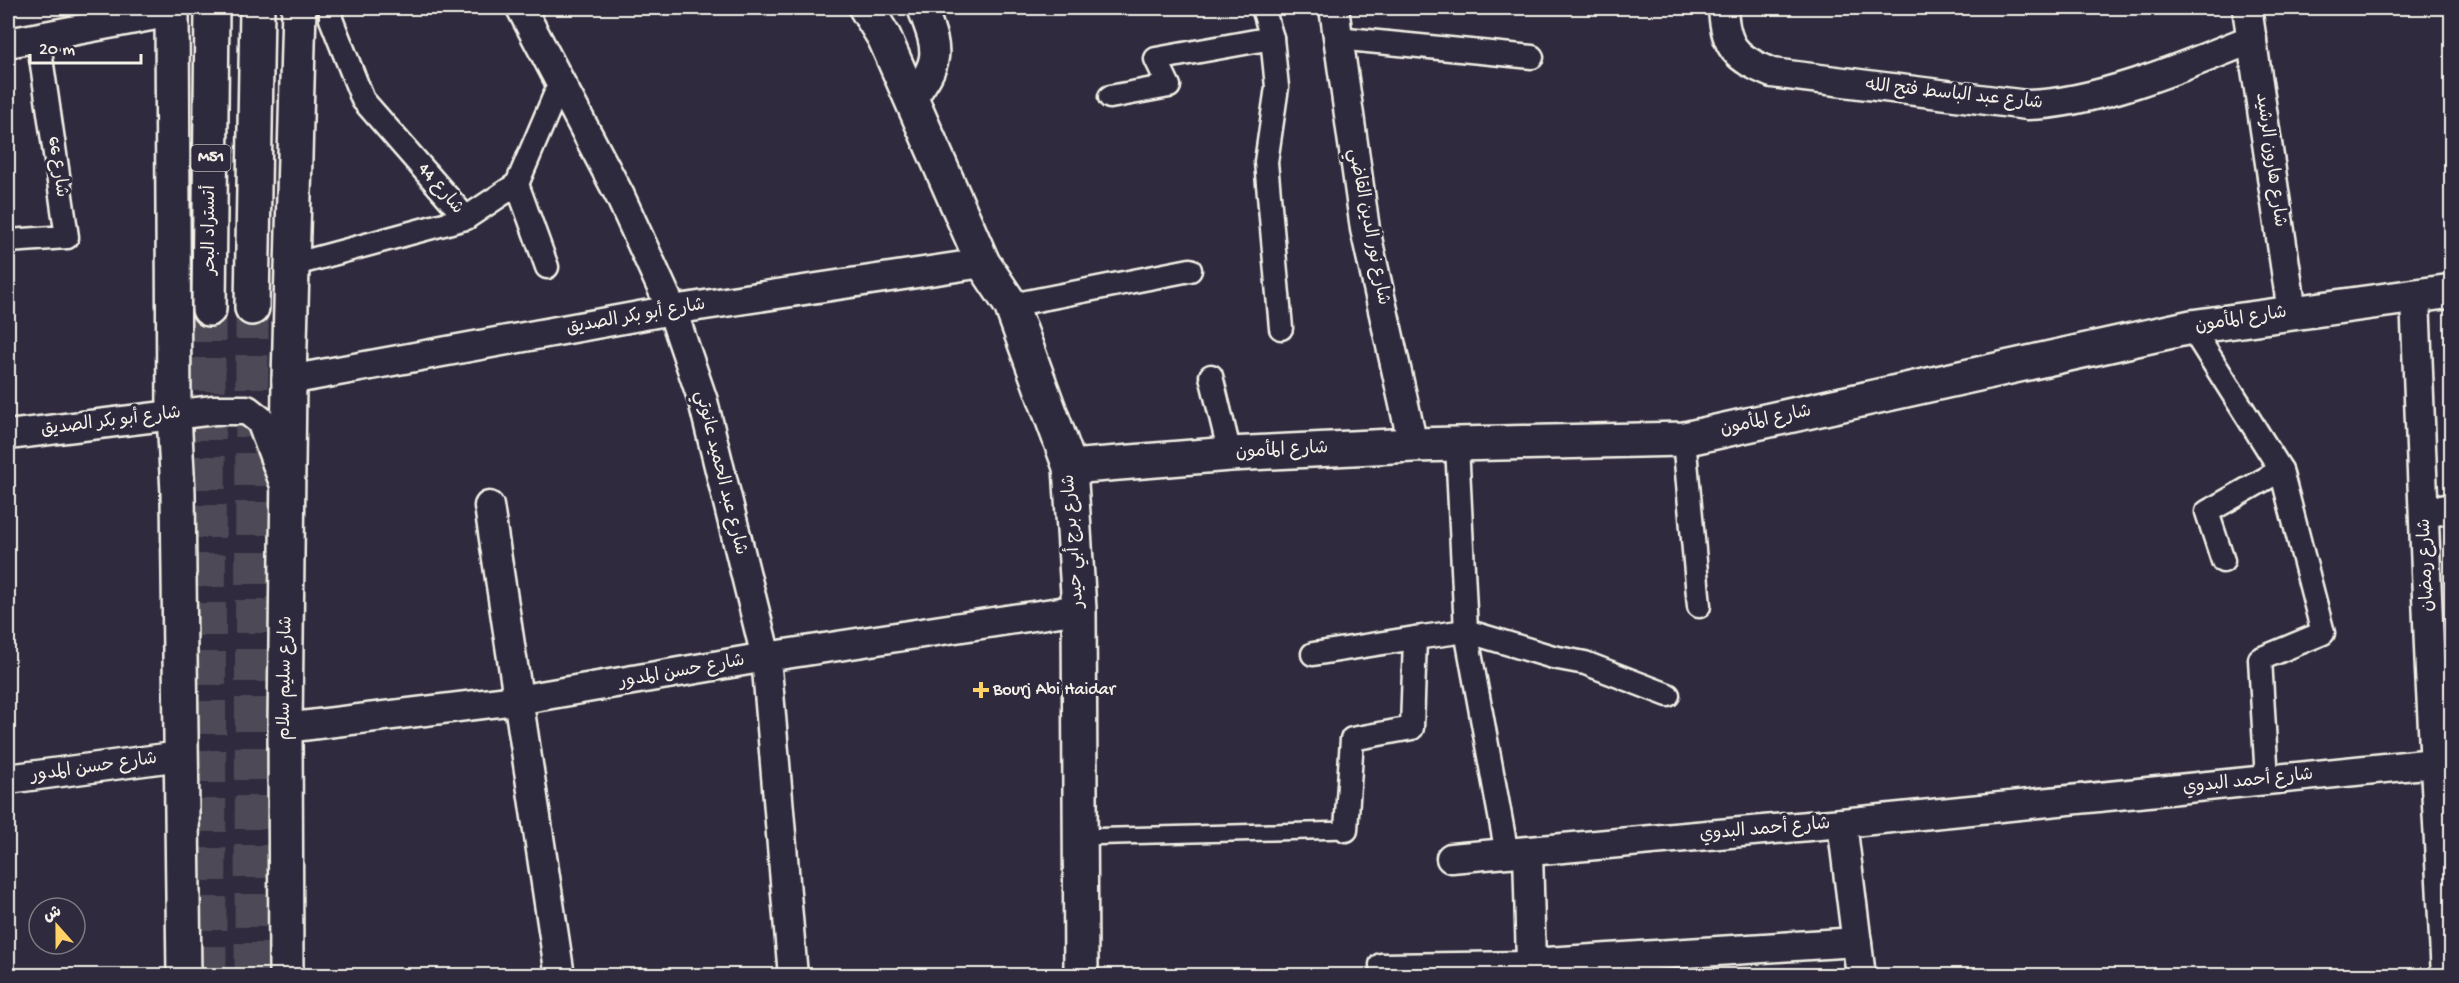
<svg xmlns="http://www.w3.org/2000/svg" width="2459" height="983" font-family="'Gochi Hand','Playpen Sans Arabic',sans-serif">
<style>
.lines{fill:none;stroke-linecap:round;stroke-linejoin:round}
.motorway-tunnel{stroke:#4d4857;stroke-width:33;stroke-dasharray:33 16;stroke-linecap:butt}
.service-casing{stroke:#f4f1e8;stroke-width:20}
.pedestrian-casing{stroke:#f4f1e8;stroke-width:27}
.minor-casing{stroke:#f4f1e8;stroke-width:33}
.tertiary-casing{stroke:#f4f1e8;stroke-width:38}
.secondary-casing{stroke:#f4f1e8;stroke-width:38}
.motorway-casing{stroke:#f4f1e8;stroke-width:38}
.service{stroke:#2f2a3d;stroke-width:15}
.pedestrian{stroke:#2f2a3d;stroke-width:22}
.minor{stroke:#2f2a3d;stroke-width:28}
.tertiary{stroke:#2f2a3d;stroke-width:33}
.secondary{stroke:#2f2a3d;stroke-width:33}
.motorway{stroke:#2f2a3d;stroke-width:33}
.poi-dot{fill:#ffd166;stroke:#2f2a3d;stroke-width:2}
.labels{text-anchor:middle;dominant-baseline:central;stroke-width:6;stroke-linejoin:round;paint-order:stroke}
.shield{fill:#2f2a3d;stroke:#b9b5b5;stroke-width:1.5}
.shield-label{font-size:16px;font-weight:bold;fill:#f4f1e8}
.street-label{font-size:18px;fill:#f4f1e8;stroke:#2f2a3d}
.poi-label{font-size:18px;fill:#f4f1e8;stroke:#2f2a3d;text-anchor:start}
</style>
<rect width="100%" height="100%" fill="#2f2a3d"/>
<filter id="ink" filterUnits="userSpaceOnUse"><feTurbulence type="fractalNoise" baseFrequency=".0167" numOctaves="2"/><feDisplacementMap in="SourceGraphic" scale="12" xChannelSelector="R" yChannelSelector="G"/><feConvolveMatrix kernelMatrix="1 2 1 2 8 2 1 2 1" color-interpolation-filters="sRGB"/></filter>
<g filter="url(#ink)">
<g class="lines">
<g class="motorway-tunnel">
<polyline points="209,309 210,976"/>
<polyline points="251,976 252,308"/>
</g>
<defs>
<polyline id="service" points="1080,837 1346,830"/>
<g id="pedestrian">
<polyline points="1263,8 1272,38 1277,87 1266,162 1281,328"/>
<polyline points="1337,38 1532,57"/>
<polyline points="1110,97 1169,86 1156,59 1272,38"/>
<polyline points="517,184 547,267"/>
<polyline points="466,218 517,184 560,83"/>
<polyline points="8,241 67,237 38,37"/>
<polyline points="292,265 466,218 363,100 331,19 331,8"/>
<polyline points="1011,305 1190,270"/>
<polyline points="2191,327 2281,470 2323,633 2260,659 2267,780"/>
<polyline points="1211,376 1230,454"/>
<polyline points="1684,439 1699,606"/>
<polyline points="1457,445 1466,631 1507,854"/>
<polyline points="2223,561 2207,512 2281,470"/>
<polyline points="1313,654 1415,638"/>
<polyline points="2430,671 2452,667"/>
<polyline points="1346,830 1352,739 1412,728 1415,638 1466,631 1553,657 1585,663 1668,695"/>
<polyline points="1381,965 1531,963"/>
</g>
<g id="minor">
<polyline points="521,8 620,196 672,310 703,401 766,657 793,976"/>
<polyline points="1334,8 1365,229 1413,445"/>
<path d="M 1723,8 C 1725,48 1736,58 1772,73 L 2027,105 C 2095,104 2188,65 2252,39"/>
<polyline points="2247,8 2292,312"/>
<polyline points="8,43 172,12"/>
<path d="M 911,100 C 940,60 940,54 922,8"/>
<polyline points="2415,298 2430,671 2446,976"/>
<polyline points="289,380 672,310 983,263"/>
<polyline points="8,435 214,410 247,410 261,421 284,483"/>
<polyline points="489,506 560,976"/>
<polyline points="2425,513 2452,508"/>
<polyline points="285,728 517,700 766,657 1079,609"/>
<polyline points="8,779 181,756"/>
<polyline points="1842,823 1861,976"/>
<polyline points="1528,852 1531,963 1857,942"/>
<polyline points="1451,858 1842,823 2434,763"/>
</g>
<g id="tertiary">
<polyline points="866,8 884,37 983,263 1011,305 1070,467 1079,609 1081,976"/>
<polyline points="1070,467 1230,454 1413,445 1684,439 2191,327 2452,291"/>
</g>
<g id="secondary">
<polyline points="174,414 178,493 184,976"/>
<polyline points="286,976 285,728 289,380"/>
</g>
<g id="motorway">
<polyline points="172,8 174,414"/>
<polyline points="252,308 257,8"/>
<polyline points="209,309 212,8"/>
<polyline points="289,380 299,8"/>
</g>
</defs>
<use href="#service" class="service-casing"/>
<use href="#pedestrian" class="pedestrian-casing"/>
<use href="#minor" class="minor-casing"/>
<use href="#tertiary" class="tertiary-casing"/>
<use href="#secondary" class="secondary-casing"/>
<use href="#motorway" class="motorway-casing"/>
<use href="#service" class="service"/>
<use href="#pedestrian" class="pedestrian"/>
<use href="#minor" class="minor"/>
<use href="#tertiary" class="tertiary"/>
<use href="#secondary" class="secondary"/>
<use href="#motorway" class="motorway"/>
</g>
</g>
<path class="poi-dot" d="M978 681h6v6h6v6h-6v6h-6v-6h-6v-6h6z"/>
<g class="labels">
<rect class="shield" x="191.5" y="145" width="39" height="26" rx="4.5"/>
<g class="shield-label">
<text x="211" y="158">M51</text>
</g>
<g class="street-label">
<text transform="translate(1954 95) rotate(6)">شارع عبد الباسط فتح الله</text>
<text transform="translate(2270 160) rotate(82)">شارع هارون الرشيد</text>
<text transform="translate(57 167) rotate(82)">شارع 66</text>
<text transform="translate(440 189) rotate(50)">شارع 44</text>
<text transform="translate(1368 227) rotate(79)">شارع نور الدين القاضي</text>
<text transform="translate(210 230) rotate(-90)">أتستراد البحر</text>
<text transform="translate(636 317) rotate(-10)">شارع أبو بكر الصديق</text>
<text transform="translate(2241 320) rotate(-9)">شارع المأمون</text>
<text transform="translate(1766 421) rotate(-12)">شارع المأمون</text>
<text transform="translate(111 422) rotate(-7)">شارع أبو بكر الصديق</text>
<text transform="translate(1282 451) rotate(-3)">شارع المأمون</text>
<text transform="translate(720 473) rotate(76)">شارع عبد الحميد عانوتي</text>
<text transform="translate(1074 541) rotate(-94)">شارع برج أبي حيدر</text>
<text transform="translate(2427 565) rotate(-92)">شارع رمضان</text>
<text transform="translate(682 672) rotate(-10)">شارع حسن المدور</text>
<text transform="translate(286 678) rotate(-89)">شارع سليم سلام</text>
<text transform="translate(94 768) rotate(-8)">شارع حسن المدور</text>
<text transform="translate(2248 782) rotate(-6)">شارع أحمد البدوي</text>
<text transform="translate(1765 830) rotate(-5)">شارع أحمد البدوي</text>
</g>
<g class="poi-label">
<text x="993" y="690">Bourj Abi Haidar</text>
</g>
</g>
<rect width="2459" height="983" fill="none" stroke="#2f2a3d" stroke-width="30"/>
<rect x="15" y="15" width="2429" height="953" fill="none" stroke="#f4f1e8" stroke-width="2" filter="url(#ink)"/>
<g transform="translate(57 926) rotate(339)"><circle r="28" fill="#2f2a3d" stroke="#7e7a81" stroke-width="1.5"/>
<path d="M0-4.5L10 22L0 15L-10 22Z" fill="#ffd166"/>
<text y="-9" font-size="16" font-weight="bold" text-anchor="middle" fill="#f4f1e8">ش</text>
</g>
<path d="M30 54v9h111v-9" fill="none" stroke="#f4f1e8" stroke-width="3"/>
<text x="39" y="54" font-size="18" fill="#f4f1e8" stroke="#2f2a3d" stroke-width="4.5" paint-order="stroke">20 m</text>
</svg>
